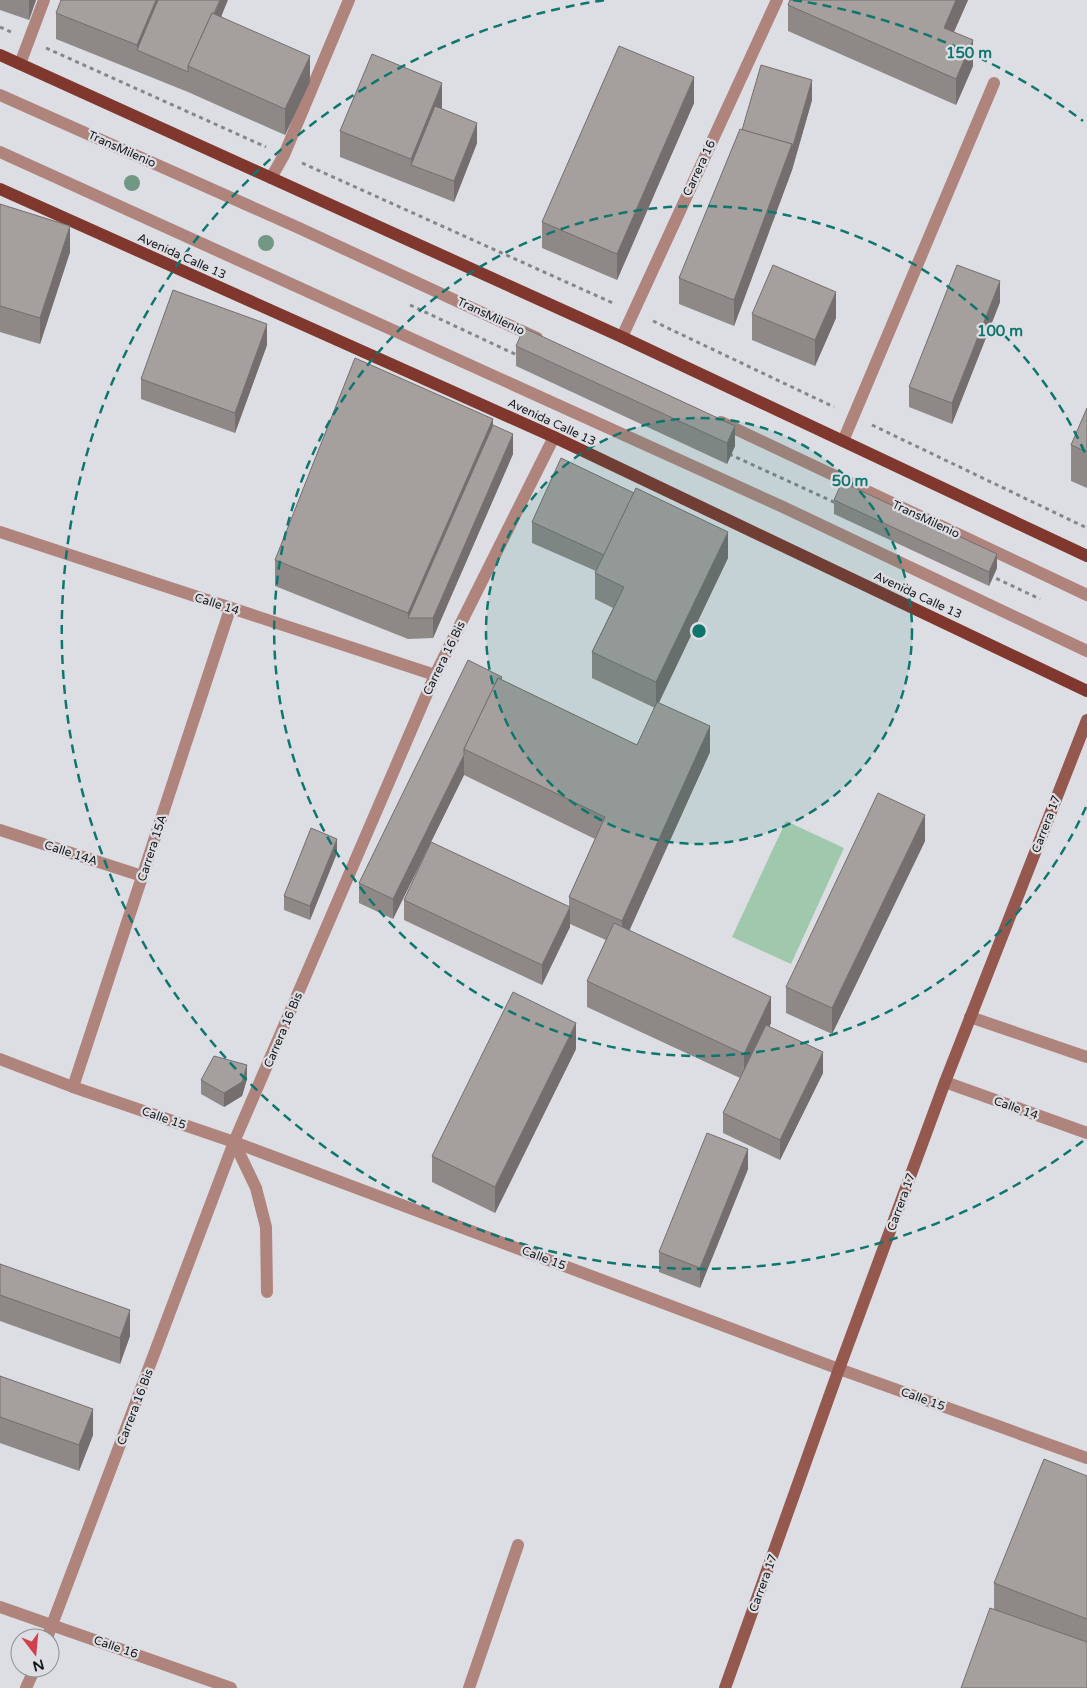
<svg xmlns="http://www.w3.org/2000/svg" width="1087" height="1688" font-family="'Varela Round',sans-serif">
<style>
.garden{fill:#a0c8ac}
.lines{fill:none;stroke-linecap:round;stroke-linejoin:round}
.path{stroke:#85868a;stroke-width:3;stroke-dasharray:4 4;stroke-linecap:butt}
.lane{stroke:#af847d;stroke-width:12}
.street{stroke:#af847d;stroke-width:12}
.secondary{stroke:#94584f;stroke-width:12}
.primary{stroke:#7f372e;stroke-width:12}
.tree{fill:#739785}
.wall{fill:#8e8987}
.shaded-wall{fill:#746f6e}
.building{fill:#a59f9d;stroke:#746f6e}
.ring{fill:none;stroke:#0f766e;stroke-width:2.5;stroke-dasharray:9 6}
.labels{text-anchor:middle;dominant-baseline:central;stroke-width:4.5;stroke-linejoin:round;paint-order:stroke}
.street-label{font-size:12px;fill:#18181a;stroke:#dddee4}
.centre{fill:#0f766e;stroke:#dddee4;stroke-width:2.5}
.ring-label{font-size:15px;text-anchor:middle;font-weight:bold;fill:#0f766e;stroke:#dddee4;stroke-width:4.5;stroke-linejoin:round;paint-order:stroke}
</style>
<rect width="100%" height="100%" fill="#dddee4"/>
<polygon class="garden" points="786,821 844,848 791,964 732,937"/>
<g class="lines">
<g class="path">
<polyline points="0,27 11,32"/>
<polyline points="46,48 266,147"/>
<polyline points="302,163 615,304"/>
<polyline points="410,305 519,356"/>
<polyline points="653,321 834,407"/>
<polyline points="872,425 1087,528"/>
<polyline points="729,454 836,503"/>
<polyline points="989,575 1040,599"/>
</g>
<g class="lane">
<polyline points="0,95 299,228 537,338"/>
<polyline points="0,152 783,507 1087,651"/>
<polyline points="271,178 284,155 349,0"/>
<polyline points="721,422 1087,595"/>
<polyline points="843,441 994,83"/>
<polyline points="970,1017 1087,1057"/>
<polyline points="234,1142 256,1188 266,1227 267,1292"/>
<polyline points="469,1688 518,1545"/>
</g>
<g class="street">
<polyline points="20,64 44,0"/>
<polyline points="622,337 777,0"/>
<polyline points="0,532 435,675"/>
<polyline points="0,830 142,876"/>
<polyline points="0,1059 73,1087 234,1142 839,1369 1087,1458"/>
<polyline points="945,1082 1087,1133"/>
<polyline points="73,1087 230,609"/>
<polyline points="0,1607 231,1688"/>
<polyline points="47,1638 234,1142 435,675 554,437"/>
<polyline points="26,1688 35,1668"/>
</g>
<polyline class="secondary" points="725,1688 839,1369 945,1082 1087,720"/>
<g class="primary">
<polyline points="0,55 622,337 1087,556"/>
<polyline points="0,189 554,437 1087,691"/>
</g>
</g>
<g class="tree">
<circle cx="132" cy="183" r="8"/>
<circle cx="266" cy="243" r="8"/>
</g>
<g class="wall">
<polygon points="0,0 36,0 29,20 0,10"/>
<polygon points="790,0 968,0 954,32 973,66 956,105 788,31 788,5"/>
<polygon points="56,13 221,16 310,82 285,135 188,92 56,39"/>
<polygon points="812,100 792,170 734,326 679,304 679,278 742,130"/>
<polygon points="694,103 617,280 542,248 542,222"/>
<polygon points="442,109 477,143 454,202 340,157 340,131"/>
<polygon points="0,204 70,252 40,344 0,332"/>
<polygon points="1000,302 952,424 909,407 909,387"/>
<polygon points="752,314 836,318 815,366 752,340"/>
<polygon points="267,345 235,433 141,399 141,379"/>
<polygon points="516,346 735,446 727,464 516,366"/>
<polygon points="1087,408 1087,488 1071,481 1071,445"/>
<polygon points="493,419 493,425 513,454 433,638 408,639 275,586 275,560"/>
<polygon points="834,500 997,568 989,586 834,514"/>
<polygon points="532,522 728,558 658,703 710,752 629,930 771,1023 769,1027 823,1073 780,1160 723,1133 723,1113 740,1078 587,1007 587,981 606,940 570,924 570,927 542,985 404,920 404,900 569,907 569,897 595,839 464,775 393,919 359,903 359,883 502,680 637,745 655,708 592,678 592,652 613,608 595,599 595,573 596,571 532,543"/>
<polygon points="925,841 832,1034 786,1013 786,987"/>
<polygon points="337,853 310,920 284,910 284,896"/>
<polygon points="576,1049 495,1213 432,1182 432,1156"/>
<polygon points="247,1079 242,1096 224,1107 201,1094 201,1080"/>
<polygon points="748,1169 700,1288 659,1272 659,1252"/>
<polygon points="0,1264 130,1336 120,1364 0,1321"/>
<polygon points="0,1376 93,1435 79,1471 0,1443"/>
<polygon points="1087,1476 1087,1688 994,1610 994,1583"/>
</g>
<g class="shaded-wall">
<polygon points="29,0 36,0 29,20"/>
<polygon points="156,0 165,0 137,50 137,45"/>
<polygon points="220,0 228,0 212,39 191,67"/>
<polygon points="956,0 968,0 944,54 944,28"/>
<polygon points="973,40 973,66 956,105 956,79"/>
<polygon points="310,56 310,82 285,135 285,109"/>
<polygon points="694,77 694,103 617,280 617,254"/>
<polygon points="812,80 812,100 792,170 734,326 734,300"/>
<polygon points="442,83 442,109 418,168 411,165 411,159"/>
<polygon points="477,123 477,143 454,202 454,181"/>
<polygon points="70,226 70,252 40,344 40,318"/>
<polygon points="1000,281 1000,302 952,424 952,403"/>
<polygon points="836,292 836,318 815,366 815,340"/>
<polygon points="267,324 267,345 235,433 235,413"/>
<polygon points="493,419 493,445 408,618 408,613"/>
<polygon points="735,426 735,446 727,464 727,443"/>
<polygon points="513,434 513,454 433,638 433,618"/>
<polygon points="728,532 728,558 656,709 656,682"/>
<polygon points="997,554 997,568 989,586 989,572"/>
<polygon points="710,726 710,752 622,947 622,921"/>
<polygon points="464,755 464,775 393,919 393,899"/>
<polygon points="925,815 925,841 832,1034 832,1008"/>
<polygon points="337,839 337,853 310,920 310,906"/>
<polygon points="570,907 570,927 542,985 542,965"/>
<polygon points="771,997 771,1023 744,1080 744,1054"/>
<polygon points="576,1023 576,1049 495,1213 495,1187"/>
<polygon points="823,1052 823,1073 780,1160 780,1140"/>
<polygon points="247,1065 247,1079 242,1096 224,1107 224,1093"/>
<polygon points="748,1149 748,1169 700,1288 700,1268"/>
<polygon points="130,1310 130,1336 120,1364 120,1338"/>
<polygon points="93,1409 93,1435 79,1471 79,1445"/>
</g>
<g class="building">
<polygon points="61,0 156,0 137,45 56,13"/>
<polygon points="158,0 220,0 214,13 212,13 188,66 188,72 137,50"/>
<polygon points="790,0 956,0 944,28 973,40 956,79 788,5"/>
<polygon points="212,13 310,56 285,109 188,66"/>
<polygon points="619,46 694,77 617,254 542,222"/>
<polygon points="372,54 442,83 411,159 340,131"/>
<polygon points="761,65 812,80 792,149 792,144 742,130"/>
<polygon points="435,106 477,123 454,181 411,165"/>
<polygon points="740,129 792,144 734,300 679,278"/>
<polygon points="0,204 70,226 40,318 0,306"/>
<polygon points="773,265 836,292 815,340 752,314"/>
<polygon points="957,265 1000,281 952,403 909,387"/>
<polygon points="173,290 267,324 235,413 141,379"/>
<polygon points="524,328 735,426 727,443 516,346"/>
<polygon points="355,358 493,419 408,613 275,560"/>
<polygon points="1087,408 1087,452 1071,445"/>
<polygon points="493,425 513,434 433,618 408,618"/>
<polygon points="561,458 634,493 604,555 532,522"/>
<polygon points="842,482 997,554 989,572 834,500"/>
<polygon points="636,488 728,532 656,682 592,652 624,587 595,573"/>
<polygon points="468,660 502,677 501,679 498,678 464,749 464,755 393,899 359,883"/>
<polygon points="498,678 637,745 657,702 710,726 622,921 569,897 605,817 464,749"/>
<polygon points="878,793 925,815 832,1008 786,987"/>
<polygon points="311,828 337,839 310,906 284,896"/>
<polygon points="431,842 570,907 542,965 404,900"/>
<polygon points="614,923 771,997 744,1054 587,981"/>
<polygon points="513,992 576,1023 495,1187 432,1156"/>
<polygon points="766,1025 823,1052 780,1140 723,1113"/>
<polygon points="214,1056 247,1065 242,1082 224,1093 201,1080"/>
<polygon points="707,1133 748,1149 700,1268 659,1252"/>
<polygon points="0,1264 130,1310 120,1338 0,1295"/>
<polygon points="0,1376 93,1409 79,1445 0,1417"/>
<polygon points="1044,1459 1087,1476 1087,1619 994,1583"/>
<polygon points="990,1608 1087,1642 1087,1688 961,1688"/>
</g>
<circle cx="699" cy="631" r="213" fill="#0f766e" fill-opacity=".12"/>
<g class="ring">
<circle cx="699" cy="631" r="213"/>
<path d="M1086 807A425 425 0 1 1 1086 455"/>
<path d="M1083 1141A638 638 0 1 1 605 0M793 0A638 638 0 0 1 1083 121"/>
</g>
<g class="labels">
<g class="street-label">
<text transform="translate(122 149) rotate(24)">TransMilenio</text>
<text transform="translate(699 168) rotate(-65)">Carrera 16</text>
<text transform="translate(182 256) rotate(24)">Avenida Calle 13</text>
<text transform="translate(491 316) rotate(25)">TransMilenio</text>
<text transform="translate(552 422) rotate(25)">Avenida Calle 13</text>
<text transform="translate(926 519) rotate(25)">TransMilenio</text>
<text transform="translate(918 595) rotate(25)">Avenida Calle 13</text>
<text transform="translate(217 604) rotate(18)">Calle 14</text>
<text transform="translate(444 658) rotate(-64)">Carrera 16 Bis</text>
<text transform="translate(1046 824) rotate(-69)">Carrera 17</text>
<text transform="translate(152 848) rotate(-72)">Carrera 15A</text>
<text transform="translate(71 853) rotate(18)">Calle 14A</text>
<text transform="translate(283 1030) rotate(-67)">Carrera 16 Bis</text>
<text transform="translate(1016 1108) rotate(20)">Calle 14</text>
<text transform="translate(164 1118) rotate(19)">Calle 15</text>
<text transform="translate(901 1202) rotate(-70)">Carrera 17</text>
<text transform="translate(544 1258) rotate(21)">Calle 15</text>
<text transform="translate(923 1399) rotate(20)">Calle 15</text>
<text transform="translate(135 1407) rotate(-69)">Carrera 16 Bis</text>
<text transform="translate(763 1583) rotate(-70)">Carrera 17</text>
<text transform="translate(116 1647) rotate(19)">Calle 16</text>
</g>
</g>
<circle cx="699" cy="631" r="8" class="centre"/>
<g class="ring-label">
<text x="969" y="58">150 m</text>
<text x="1000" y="336">100 m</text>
<text x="850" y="486">50 m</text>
</g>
<g transform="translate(35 1653) rotate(164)"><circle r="24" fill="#dddee4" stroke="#8e8f93"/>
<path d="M0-4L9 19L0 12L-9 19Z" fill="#d1414d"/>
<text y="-8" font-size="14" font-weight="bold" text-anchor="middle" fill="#18181a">N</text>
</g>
</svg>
